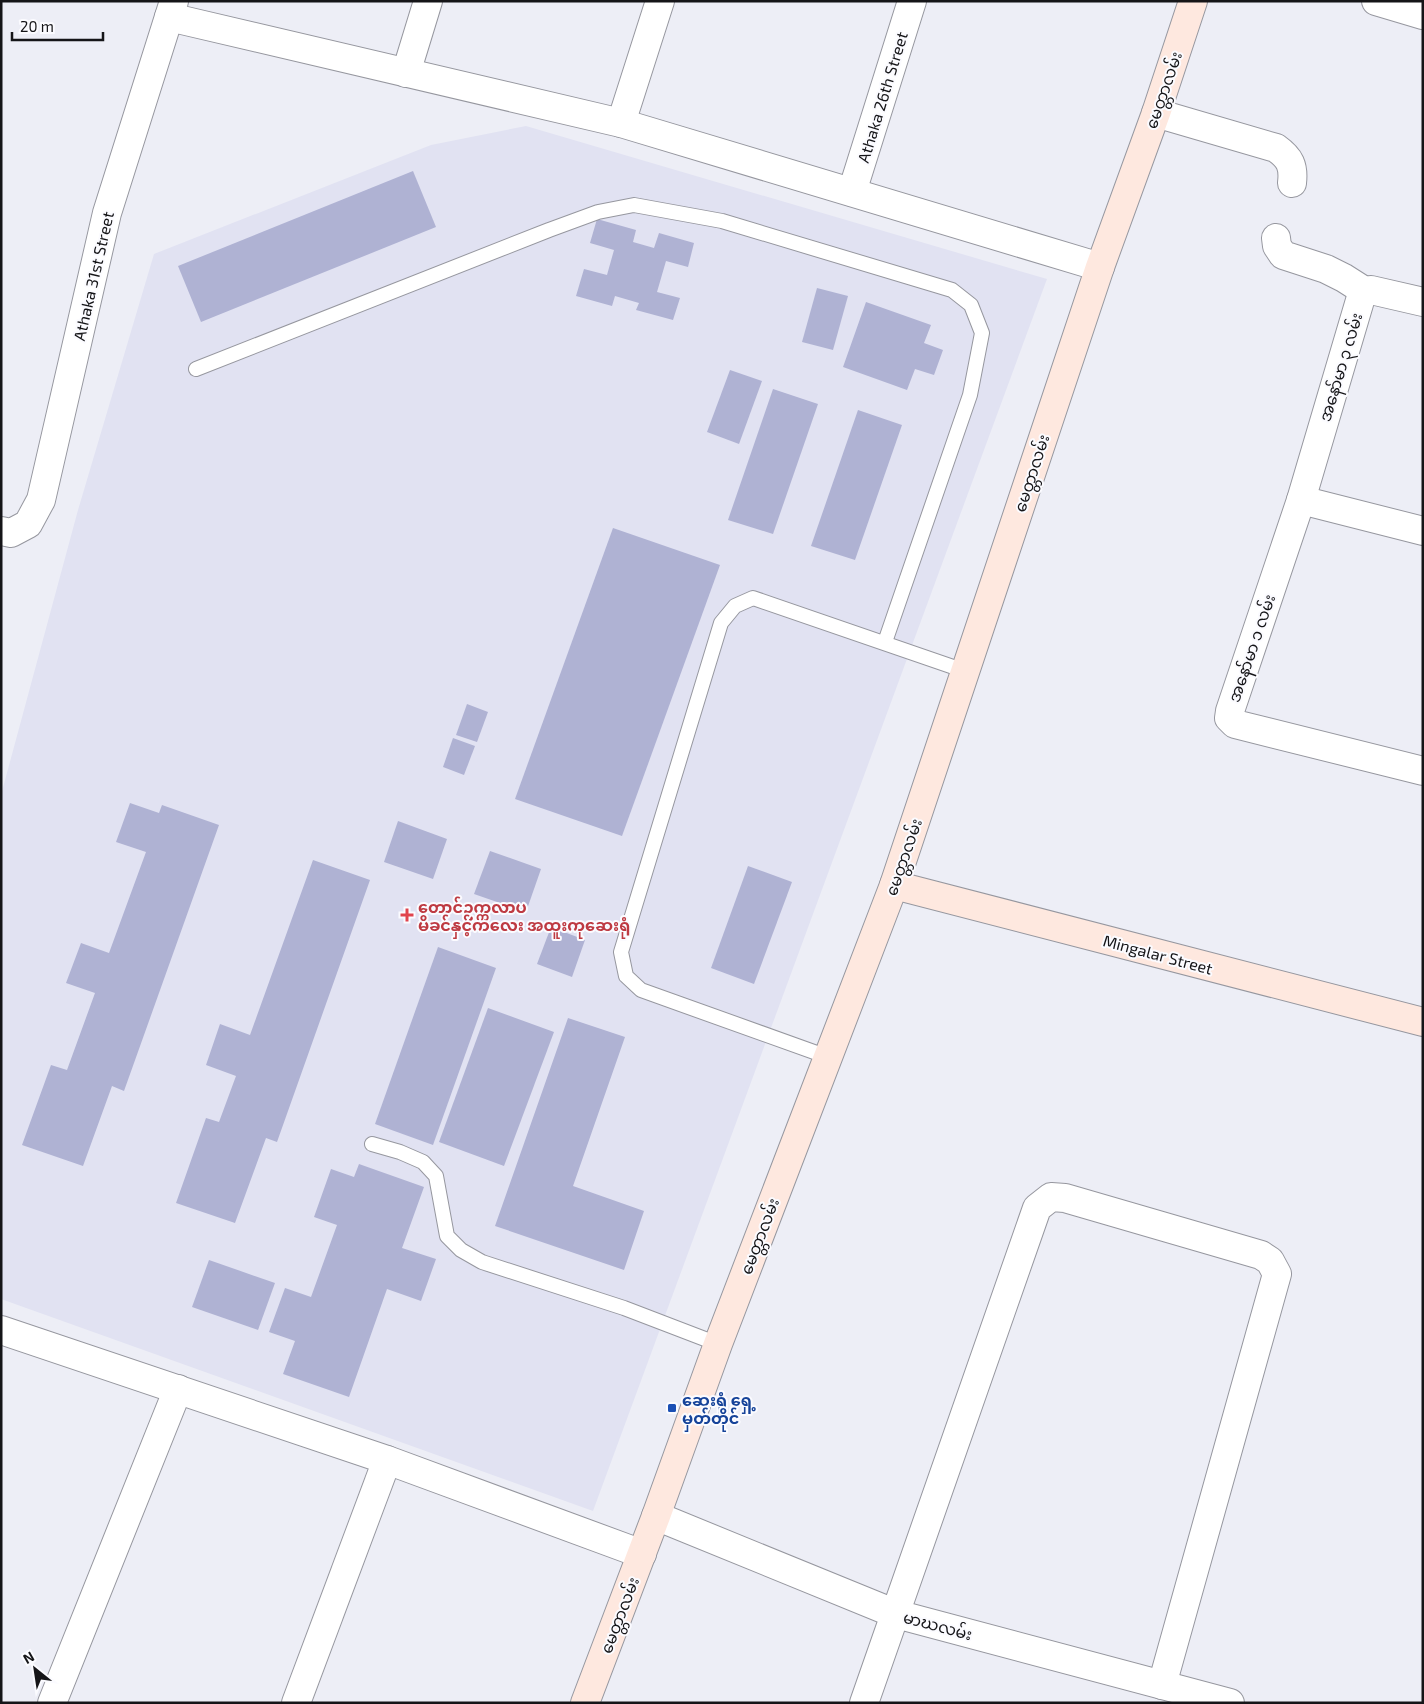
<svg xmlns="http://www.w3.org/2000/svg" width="1424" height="1704" font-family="'Exo 2','Noto Sans Myanmar',sans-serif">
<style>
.built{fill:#e1e2f2}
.building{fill:#afb2d3}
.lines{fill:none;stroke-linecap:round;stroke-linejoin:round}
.lane-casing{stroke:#96979f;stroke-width:16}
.street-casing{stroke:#96979f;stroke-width:30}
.secondary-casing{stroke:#96979f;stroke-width:30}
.lane{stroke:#fff;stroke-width:14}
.street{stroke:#fff;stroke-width:28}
.secondary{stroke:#fee8df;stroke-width:28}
.health-dot{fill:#e0444e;stroke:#fbfbff;stroke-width:2}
.transit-dot{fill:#1a4fb4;stroke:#fbfbff;stroke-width:2}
.labels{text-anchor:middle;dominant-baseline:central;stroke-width:4;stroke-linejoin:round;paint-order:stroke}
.street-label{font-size:16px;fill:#151518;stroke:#fbfbff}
.health-label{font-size:16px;font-weight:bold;fill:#be3a42;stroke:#fbfbff;text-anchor:start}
.transit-label{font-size:16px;font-weight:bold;fill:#164399;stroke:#fbfbff;text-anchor:start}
</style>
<rect width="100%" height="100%" fill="#edeef6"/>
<polygon class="built" points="526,126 1047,279 593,1511 1,1299 1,795 78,510 154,254 431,145"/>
<g class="building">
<polygon points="413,171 436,227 201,322 178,266"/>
<polygon points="597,219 636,230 633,242 654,248 659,233 694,243 688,267 666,261 657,292 680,298 673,320 636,310 639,303 615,296 612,306 576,296 584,269 607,275 614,250 590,243"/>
<polygon points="817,288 848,296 833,350 802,342"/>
<polygon points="866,302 931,325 924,343 943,350 934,375 915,369 907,390 843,367"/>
<polygon points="730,370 762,381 739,444 707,432"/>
<polygon points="773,389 818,404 773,534 728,520"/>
<polygon points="858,410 902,425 855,560 811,546"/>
<polygon points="613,528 720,565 622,836 515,799"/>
<polygon points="467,704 488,712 477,742 456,735"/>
<polygon points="453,738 475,746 464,775 443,767"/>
<polygon points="130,803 159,813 162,805 219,825 124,1091 112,1086 83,1166 22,1145 51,1065 67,1070 95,993 66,983 81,943 109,953 146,852 116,842"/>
<polygon points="398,821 447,839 433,879 384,862"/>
<polygon points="490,851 541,869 526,912 474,894"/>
<polygon points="313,860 370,880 277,1142 266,1138 235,1223 176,1203 206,1118 219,1122 236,1076 206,1065 220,1024 250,1035"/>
<polygon points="748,866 792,882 754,984 711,968"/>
<polygon points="551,927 585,940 572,977 537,964"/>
<polygon points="438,947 496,968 433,1145 375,1124"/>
<polygon points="488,1008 554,1032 504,1166 439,1142"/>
<polygon points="568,1018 625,1037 573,1186 644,1211 624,1270 495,1226"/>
<polygon points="359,1164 424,1187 402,1248 436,1259 421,1301 387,1289 349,1397 283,1374 295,1341 269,1332 285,1288 311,1297 337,1225 314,1217 331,1169 354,1177"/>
<polygon points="209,1260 275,1283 258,1330 192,1307"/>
</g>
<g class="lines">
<defs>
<g id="lane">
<polyline points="196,369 549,230 598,212 634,205 722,221 952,290 971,305 982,333 970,395 885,642"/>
<polyline points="828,1057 641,990 626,976 621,952 721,623 735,606 753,598 965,671"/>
<polyline points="372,1144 400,1152 423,1162 436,1176 447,1236 461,1250 482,1262 624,1308 718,1344"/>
</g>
<g id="street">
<polyline points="1376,1 1423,15"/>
<polyline points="169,17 621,123 1100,267"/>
<polyline points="406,73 428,1"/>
<path d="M 1156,113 L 1276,148 C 1290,158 1294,166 1292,183"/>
<polyline points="621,123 660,1"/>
<polyline points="852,192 912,1"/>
<polyline points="1276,238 1277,246 1283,255 1326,269 1344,278 1366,292"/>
<polyline points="1423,302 1371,290 1366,292 1361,297 1301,500 1230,711 1229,718 1235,724 1423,771"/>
<polyline points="1301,500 1423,531"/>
<polyline points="1,531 11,533 28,524 41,500 107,213 174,1"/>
<polyline points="1,1330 387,1460 642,1554"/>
<polyline points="656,1516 896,1614 1230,1703"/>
<polyline points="52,1703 178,1389"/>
<polyline points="296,1703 387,1460"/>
<polyline points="864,1703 1037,1208 1051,1197 1065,1198 1261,1255 1270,1261 1277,1274 1162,1685"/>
</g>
<g id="secondary">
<polyline points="894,885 1423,1022"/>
<polyline points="585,1703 656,1516 718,1344 894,885 1100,267 1156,113 1193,1"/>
</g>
</defs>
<use href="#lane" class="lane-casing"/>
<use href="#street" class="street-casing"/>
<use href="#secondary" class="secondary-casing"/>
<use href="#lane" class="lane"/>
<use href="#street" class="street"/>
<use href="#secondary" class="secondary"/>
</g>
<path class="health-dot" d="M404.5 907.5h5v5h5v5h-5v5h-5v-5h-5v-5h5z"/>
<rect class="transit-dot" x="667" y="1403" width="10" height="10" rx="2.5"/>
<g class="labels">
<g class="street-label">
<text transform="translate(1163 90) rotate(-71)">မေတ္တာလမ်း</text>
<text transform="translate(882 97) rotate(-73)">Athaka 26th Street</text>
<text transform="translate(93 276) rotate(-77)">Athaka 31st Street</text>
<text transform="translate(1340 367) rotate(-73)">အနော်မာ ၃ လမ်း</text>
<text transform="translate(1031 473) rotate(-72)">မေတ္တာလမ်း</text>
<text transform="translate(1251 648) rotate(-71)">အနော်မာ ၁ လမ်း</text>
<text transform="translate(903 857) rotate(-71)">မေတ္တာလမ်း</text>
<text transform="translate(1158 954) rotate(15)">Mingalar Street</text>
<text transform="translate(759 1236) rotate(-69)">မေတ္တာလမ်း</text>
<text transform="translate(619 1615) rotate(-69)">မေတ္တာလမ်း</text>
<text transform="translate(938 1625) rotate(15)">မာဃလမ်း</text>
</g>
<g class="health-label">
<text x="418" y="906">တောင်ဥက္ကလာပ<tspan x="418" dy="18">မိခင်နှင့်ကလေး အထူးကုဆေးရုံ</tspan></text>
</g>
<g class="transit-label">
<text x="682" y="1399">ဆေးရုံ ရှေ့<tspan x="682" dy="18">မှတ်တိုင်</tspan></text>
</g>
</g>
<rect width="1424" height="1704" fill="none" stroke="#151518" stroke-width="5"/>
<g transform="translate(35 1669) rotate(330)" stroke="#fbfbff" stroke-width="4" paint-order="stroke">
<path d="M0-4L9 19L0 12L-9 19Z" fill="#151518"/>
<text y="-8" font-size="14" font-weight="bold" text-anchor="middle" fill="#151518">N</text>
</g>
<path d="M12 32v8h91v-8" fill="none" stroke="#151518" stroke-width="2.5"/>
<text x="20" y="32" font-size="15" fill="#151518" stroke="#fbfbff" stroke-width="4" paint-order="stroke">20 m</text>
</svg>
